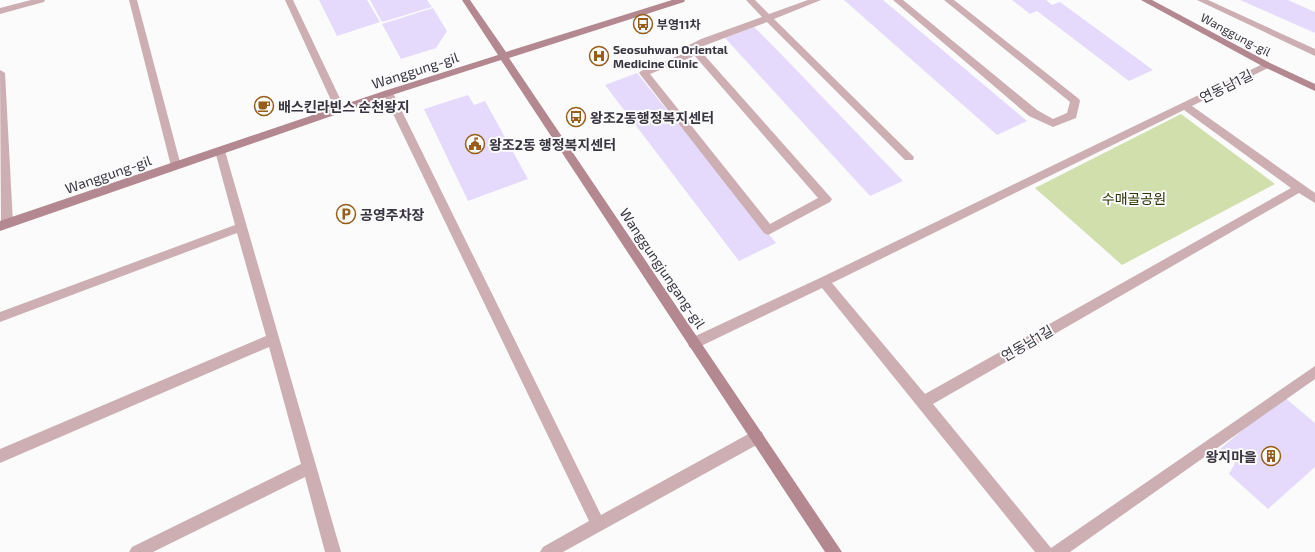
<svg xmlns="http://www.w3.org/2000/svg" width="1315" height="552" font-family="'Exo 2','Noto Sans KR',sans-serif">
<style>
.green{fill:#d0dfab}
.building{fill:#e5dafc}
.lines{fill:none;stroke-linecap:round;stroke-linejoin:round}
.lane{fill:#ccaeb3;fill-rule:evenodd}
.street{fill:#ccaeb3;fill-rule:evenodd}
.secondary{fill:#b38890;fill-rule:evenodd}
.labels{text-anchor:middle;dominant-baseline:central;stroke-width:4;stroke-linejoin:round;paint-order:stroke}
.far-poi-label{font-size:12px;font-weight:bold;fill:#383540;stroke:#fbfbfb;text-anchor:start}
.far-street-label{font-size:12px;fill:#383540;stroke:#fbfbfb}
.street-label{font-size:14px;fill:#383540;stroke:#fbfbfb}
.poi-label{font-size:14px;font-weight:bold;fill:#383540;stroke:#fbfbfb;text-anchor:start}
.park-label{font-size:14px;fill:#2b3409;stroke:#fbfbfb}
</style>
<rect width="100%" height="100%" fill="#fbfbfb"/>
<polygon class="green" points="1181,114 1275,184 1122,265 1035,188"/>
<g class="building">
<polygon points="319,0 367,0 380,22 337,36"/>
<polygon points="370,0 427,0 432,7 382,22"/>
<polygon points="844,0 883,0 1027,121 997,135"/>
<polygon points="1012,0 1046,0 1052,5 1060,2 1153,70 1129,81 1037,11 1030,14"/>
<polygon points="1240,0 1288,0 1315,12 1315,33"/>
<polygon points="433,8 447,31 436,48 401,59 382,24"/>
<polygon points="754,27 780,53 903,181 870,196 725,38"/>
<polygon points="637,73 776,243 739,261 605,85"/>
<polygon points="468,95 474,105 485,101 528,179 468,201 424,109"/>
<polygon points="1283,396 1315,423 1315,467 1268,509 1229,474 1235,463 1220,449"/>
</g>
<g class="lines">
<g class="lane">
<path d="M 746,0 L 755,0 L 769,14 L 808,0 L 821,0 L 774,19 L 914,157 L 913,160 L 905,160 L 767,22 L 698,48 L 832,199 L 830,202 L 768,235 L 764,233 L 639,73 L 641,71 L 685,53 L 689,45 L 701,39 L 762,17 ZM 694,55 L 818,198 L 770,224 L 650,74 L 692,57 Z"/>
<polygon points="893,0 903,0 1037,110 1053,119 1067,113 1070,102 944,0 954,0 1079,99 1080,101 1076,118 1053,127 1029,116"/>
<polygon points="1197,0 1208,0 1315,49 1315,56"/>
</g>
<g class="street">
<polygon points="31,0 45,0 44,2 0,14 0,8"/>
<polygon points="129,0 137,0 181,166 176,170 171,166"/>
<polygon points="285,0 293,0 345,109 344,112 336,112 335,109"/>
<path d="M 1267,62 L 1272,65 L 1270,67 L 1192,106 L 1315,193 L 1315,203 L 1299,193 L 933,404 L 1051,548 L 1315,366 L 1315,379 L 1070,552 L 1035,552 L 822,288 L 699,347 L 694,349 L 689,347 L 688,343 L 689,339 L 820,278 ZM 1184,110 L 1291,188 L 925,394 L 832,283 Z"/>
<polygon points="0,70 5,73 13,224 11,227 3,227 1,224"/>
<polygon points="388,90 393,93 601,515 752,432 757,430 762,432 764,437 762,442 563,552 540,552 543,547 589,521 383,93"/>
<polygon points="220,147 225,151 341,552 325,552 305,477 153,552 129,552 132,547 301,464 269,347 0,463 0,449 266,336 237,233 0,322 0,312 235,225 215,151"/>
</g>
<g class="secondary">
<polygon points="462,0 470,0 506,52 672,0 685,0 684,2 509,58 842,552 825,552 501,60 392,95 0,231 0,221 384,91 498,55"/>
<polygon points="1141,0 1152,0 1270,63 1315,84 1315,91 1264,67"/>
</g>
</g>
<defs>
<symbol id="bus-ring" viewBox="-11 -11 22 22"><circle r="9.5" fill="#fbfbfb" stroke="#965e18" stroke-width="1.5"/><path d="M-5-6H5V4H4V6H2V4H-2V6H-4V4H-5ZM-3.5-4V0h7V-4ZM-3.5 1.2v1.5H-2V1.2ZM2 1.2v1.5H3.5V1.2Z" fill="#965e18"/></symbol>
<symbol id="hospital-ring" viewBox="-11 -11 22 22"><circle r="9.5" fill="#fbfbfb" stroke="#965e18" stroke-width="1.5"/><path d="M-5-5h3v3.5h4V-5h3V5h-3V1.5h-4V5h-3Z" fill="#965e18"/></symbol>
<symbol id="cafe-ring" viewBox="-11 -11 22 22"><circle r="9.5" fill="#fbfbfb" stroke="#965e18" stroke-width="1.5"/><path d="M-5.5-4.5H6V0H3Q3 3.5 0 3.5H-2.5Q-5.5 3.5-5.5 0ZM3-3.2v2h1.7v-2ZM-6 4.5H4V6H-6Z" fill="#965e18"/></symbol>
<symbol id="civic-ring" viewBox="-11 -11 22 22"><circle r="9.5" fill="#fbfbfb" stroke="#965e18" stroke-width="1.5"/><path d="M-.6-6.5H3V-4.5H.6V-3L4-1V1h2V6H-6V1h2V-1L-.6-3ZM-1.2 2.5V6h2.4V2.5Z" fill="#965e18"/></symbol>
<symbol id="parking-ring" viewBox="-11 -11 22 22"><circle r="9.5" fill="#fbfbfb" stroke="#965e18" stroke-width="1.5"/><path d="M-3.5-5.5H1a3.5 3.5 0 0 1 0 7H-1V5.5H-3.5ZM-1-3.4V-.6H.8a1.4 1.4 0 0 0 0-2.8Z" fill="#965e18"/></symbol>
<symbol id="building-ring" viewBox="-11 -11 22 22"><circle r="9.5" fill="#fbfbfb" stroke="#965e18" stroke-width="1.5"/><path d="M-4-6H4V6H1V3H-1V6H-4ZM-2.5-4.3h1.7v1.8h-1.7ZM.8-4.3h1.7v1.8H.8ZM-2.5-1h1.7V.8h-1.7ZM.8-1h1.7V.8H.8Z" fill="#965e18"/></symbol>
</defs>
<g fill-rule="evenodd">
<use href="#bus-ring" x="632" y="13" width="22" height="22"/>
<use href="#hospital-ring" x="588" y="45" width="22" height="22"/>
<use href="#cafe-ring" x="253" y="95" width="22" height="22"/>
<use href="#bus-ring" x="565" y="106" width="22" height="22"/>
<use href="#civic-ring" x="464" y="133" width="22" height="22"/>
<use href="#parking-ring" x="335" y="203" width="22" height="22"/>
<use href="#building-ring" x="1260" y="445" width="22" height="22"/>
</g>
<g class="labels">
<g class="far-poi-label">
<text x="657" y="24">부영11차</text>
<text x="613" y="49">Seosuhwan Oriental<tspan x="613" dy="14">Medicine Clinic</tspan></text>
</g>
<g class="far-street-label">
<text transform="translate(1236 34) rotate(28)">Wanggung-gil</text>
</g>
<g class="street-label">
<text transform="translate(415 70) rotate(-18)">Wanggung-gil</text>
<text transform="translate(1226 86) rotate(-26)">연동남1길</text>
<text transform="translate(108 174) rotate(-19)">Wanggung-gil</text>
<text transform="translate(663 268) rotate(56)">Wanggungjungang-gil</text>
<text transform="translate(1027 343) rotate(-30)">연동남1길</text>
</g>
<g class="poi-label">
<text x="278" y="106">배스킨라빈스 순천왕지</text>
<text x="590" y="117">왕조2동행정복지센터</text>
<text x="489" y="144">왕조2동 행정복지센터</text>
<text x="360" y="214">공영주차장</text>
<text x="1257" y="456" text-anchor="end">왕지마을</text>
</g>
<g class="park-label">
<text x="1134" y="198">수매골공원</text>
</g>
</g>
</svg>
